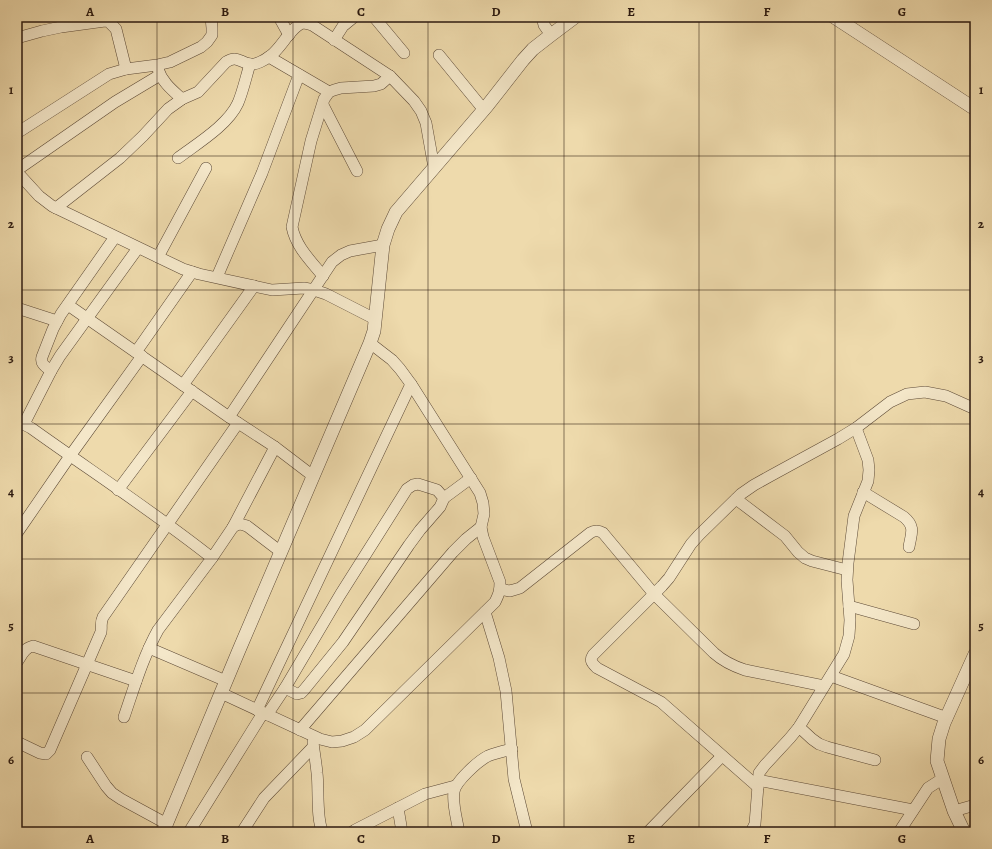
<svg xmlns="http://www.w3.org/2000/svg" width="992" height="849" font-family="Alegreya,serif">
<style>
.lines{fill:none;stroke-linecap:round;stroke-linejoin:round}
.minor-casing{stroke:#5c4936;stroke-width:12}
.tertiary-casing{stroke:#5c4936;stroke-width:14}
.minor{stroke:#f4e7c9;stroke-width:11}
.tertiary{stroke:#f4e7c9;stroke-width:13}
.grid{fill:none;stroke:#2b190f;stroke-width:1;stroke-opacity:0.55}
.neatline{fill:none;stroke:#2b190f;stroke-width:1.5}
.grid-label{font-size:13px;text-anchor:middle;font-weight:bold;fill:#2b190f}
</style>
<rect width="100%" height="100%" fill="#eedaac"/>
<filter id="stains"><feTurbulence type="fractalNoise" baseFrequency=".005" numOctaves="4"/><feColorMatrix values="0 0 0 0 .2 0 0 0 0 .09 0 0 0 0 .02 0 0 0 .5 -.17"/></filter>
<radialGradient id="worn" r=".72"><stop offset=".6" stop-color="#630" stop-opacity="0"/><stop offset="1" stop-color="#630" stop-opacity=".3"/></radialGradient>
<g class="lines">
<defs>
<g id="minor">
<polyline points="279,17 289,35"/>
<polyline points="374,17 404,53"/>
<polyline points="542,17 544,25 551,35"/>
<polyline points="17,38 42,31 61,27 105,21 109,22 116,29 126,69"/>
<polyline points="334,40 343,26 354,17"/>
<polyline points="439,55 484,110"/>
<polyline points="269,57 329,92"/>
<path d="M 158,69 C 162,82 172,90 182,99"/>
<polyline points="323,105 357,171"/>
<polyline points="17,133 109,74 126,69 157,65 170,62 201,47 207,42 212,35 212,28 211,17"/>
<path d="M 178,158 C 198,143 228,125 238,103 C 243,91 246,77 250,64"/>
<polyline points="17,170 115,102 160,75"/>
<polyline points="17,172 39,196 52,206 158,257 183,269 199,274 272,290 304,288 314,290 326,294 375,319"/>
<path d="M 56,208 L 120,158 L 143,136 L 168,109 L 182,99 L 198,92 L 226,62 C 237,55 239,62 250,64 C 256,65 265,60 270,56 C 281,49 291,26 303,23 C 306,23 309,24 312,25 L 390,76 L 414,101 L 421,111 L 426,123 L 434,168"/>
<polyline points="158,257 206,168"/>
<path d="M 323,276 C 311,261 296,247 292,227 L 311,141 L 324,99 L 329,92 L 334,90 L 341,88 L 374,86 L 381,84 L 390,76"/>
<polyline points="217,277 262,173 299,75"/>
<polyline points="68,305 229,417 275,447 313,476"/>
<polyline points="17,308 57,321"/>
<polyline points="136,352 192,272"/>
<path d="M 51,371 C 46,367 40,364 42,357 L 53,329 L 61,314 L 115,237"/>
<polyline points="183,385 254,286"/>
<polyline points="229,417 332,262 341,255 350,251 383,245"/>
<path d="M 17,421 L 31,428 C 91,471 154,512 212,558 L 158,630 C 143,657 134,688 124,717"/>
<polyline points="24,424 51,371 60,356 138,248"/>
<polyline points="118,490 192,391"/>
<path d="M 863,492 L 904,517 C 916,527 911,534 909,547"/>
<polyline points="736,499 785,536 798,552 805,558 812,561 847,570"/>
<polyline points="233,527 275,447"/>
<polyline points="17,533 70,456 142,356"/>
<path d="M 212,558 L 233,527 C 239,523 241,524 247,526 L 281,552"/>
<path d="M 500,589 L 510,591 L 520,588 L 590,533 C 595,530 598,530 603,533 L 654,594 L 714,653 C 724,662 733,666 745,670 L 824,686"/>
<polyline points="849,606 914,624"/>
<polyline points="485,612 499,658 506,691 514,779 527,832"/>
<polyline points="149,648 226,681"/>
<path d="M 17,662 C 22,655 24,648 33,646 L 136,681"/>
<polyline points="831,676 947,718"/>
<polyline points="285,688 297,694 301,693 304,690 343,642 409,545 420,530 440,507 444,498 471,478"/>
<path d="M 221,693 L 320,739 L 332,742 L 342,741 L 354,737 L 365,730 L 495,602 C 499,594 500,591 500,582 L 483,537 L 481,527 L 484,514 L 483,503 L 480,493 L 411,384 L 400,369 L 392,360 L 370,343"/>
<polyline points="257,710 411,384"/>
<polyline points="267,715 285,688 340,595 407,489 413,485 418,484 437,490 444,498"/>
<polyline points="799,727 812,739 819,744 827,747 875,760"/>
<polyline points="300,730 453,552 466,539 481,527"/>
<path d="M 17,742 L 40,753 L 46,754 L 50,750 L 101,632 C 102,626 100,623 103,617 L 238,423"/>
<path d="M 313,742 C 314,752 316,762 317,773 C 319,787 316,821 323,832"/>
<polyline points="87,757 106,786 112,793 121,799 167,824"/>
<polyline points="758,780 913,810"/>
<path d="M 758,787 L 661,702 L 597,668 C 593,664 589,661 593,655 L 662,586 L 669,578 L 691,544 L 699,535 L 741,494 L 754,485 L 772,475 L 838,439 L 856,428 L 890,402 L 907,394 L 925,392 L 946,396 L 975,409"/>
<polyline points="398,808 402,832"/>
<polyline points="954,811 975,805"/>
<polyline points="189,832 263,713"/>
<polyline points="242,832 264,798 313,747"/>
<polyline points="352,832 355,830 425,794 455,786"/>
<path d="M 459,832 C 457,820 452,803 454,792 C 455,782 478,761 488,756 C 495,753 504,751 512,749"/>
<polyline points="648,832 722,756"/>
<polyline points="751,832 755,824 759,773 765,765 790,738 799,727 844,654 849,636 850,620 847,580 848,563 854,516 868,481 869,470 868,460 856,428"/>
<polyline points="899,832 928,788 942,779"/>
<polyline points="969,832 975,831"/>
</g>
<g id="tertiary">
<polyline points="834,17 975,109"/>
<polyline points="163,832 239,650 370,343 374,331 383,245 388,229 396,212 487,106 523,60 533,49 551,35 575,17"/>
<polyline points="964,832 954,811 937,761 939,739 944,723 975,654"/>
</g>
</defs>
<use href="#minor" class="minor-casing"/>
<use href="#tertiary" class="tertiary-casing"/>
<use href="#minor" class="minor"/>
<use href="#tertiary" class="tertiary"/>
</g>
<path class="grid" d="M 157,17 L 157,832M 293,17 L 293,832M 428,17 L 428,832M 564,17 L 564,832M 699,17 L 699,832M 835,17 L 835,832M 17,156 L 975,156M 17,290 L 975,290M 17,424 L 975,424M 17,559 L 975,559M 17,693 L 975,693"/>
<rect width="992" height="849" fill="none" stroke="#eedaac" stroke-width="44"/>
<rect x="22" y="22" width="948" height="805" class="neatline"/>
<g class="grid-label">
<text x="90" y="16">A</text>
<text x="225" y="16">B</text>
<text x="361" y="16">C</text>
<text x="496" y="16">D</text>
<text x="631" y="16">E</text>
<text x="767" y="16">F</text>
<text x="902" y="16">G</text>
<text x="11" y="94">1</text>
<text x="981" y="94">1</text>
<text x="11" y="228">2</text>
<text x="981" y="228">2</text>
<text x="11" y="362">3</text>
<text x="981" y="362">3</text>
<text x="11" y="496">4</text>
<text x="981" y="496">4</text>
<text x="11" y="630">5</text>
<text x="981" y="630">5</text>
<text x="11" y="764">6</text>
<text x="981" y="764">6</text>
<text x="90" y="843">A</text>
<text x="225" y="843">B</text>
<text x="361" y="843">C</text>
<text x="496" y="843">D</text>
<text x="631" y="843">E</text>
<text x="767" y="843">F</text>
<text x="902" y="843">G</text>
</g>
<rect width="100%" height="100%" filter="url(#stains)"/>
<rect width="100%" height="100%" fill="url(#worn)"/>
</svg>
